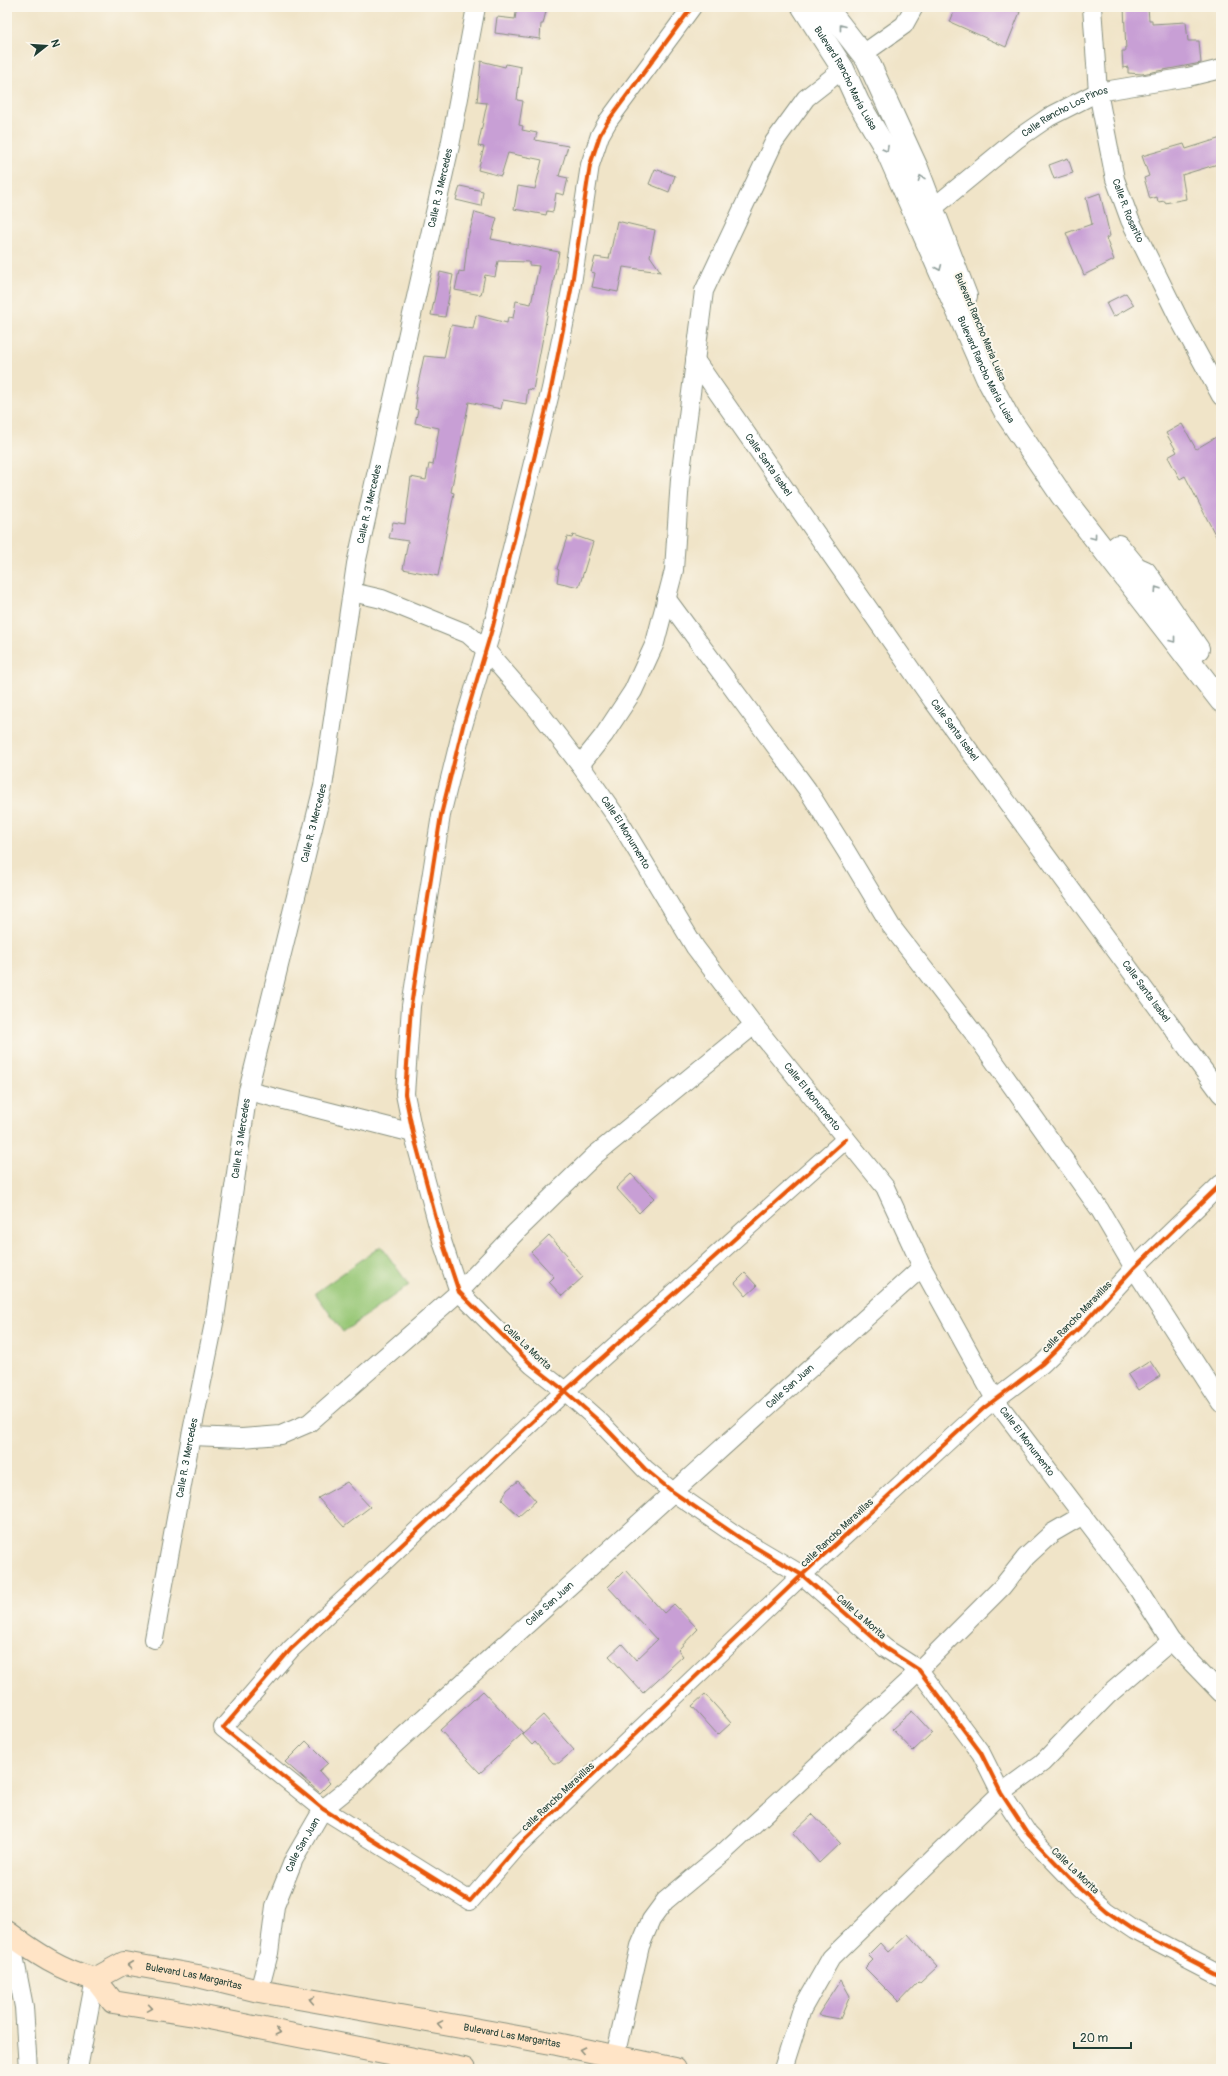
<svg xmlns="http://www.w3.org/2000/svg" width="1228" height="2076" font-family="Pangolin,sans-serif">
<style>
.green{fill:#97c776;stroke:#5b8255}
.building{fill:#c89fd5}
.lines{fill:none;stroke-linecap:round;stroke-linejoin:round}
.minor-casing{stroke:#88907e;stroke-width:20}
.tertiary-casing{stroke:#88907e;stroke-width:24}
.secondary-casing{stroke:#88907e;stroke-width:24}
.minor{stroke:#fff;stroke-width:18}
.tertiary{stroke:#fff;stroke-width:22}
.secondary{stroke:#ffe4c6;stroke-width:22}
.cycleway-casing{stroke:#fbf7ec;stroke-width:6}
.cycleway{stroke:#e8590c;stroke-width:4}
.oneway{stroke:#8f9e9a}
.oneway2{stroke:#8f907d}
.labels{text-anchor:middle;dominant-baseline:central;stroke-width:4;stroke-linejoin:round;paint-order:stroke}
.street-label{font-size:10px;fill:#1f3d34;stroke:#fbf7ec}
</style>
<rect width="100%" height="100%" fill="#fbf7ec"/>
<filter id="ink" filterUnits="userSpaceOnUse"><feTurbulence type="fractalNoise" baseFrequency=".025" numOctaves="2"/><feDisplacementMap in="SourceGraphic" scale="8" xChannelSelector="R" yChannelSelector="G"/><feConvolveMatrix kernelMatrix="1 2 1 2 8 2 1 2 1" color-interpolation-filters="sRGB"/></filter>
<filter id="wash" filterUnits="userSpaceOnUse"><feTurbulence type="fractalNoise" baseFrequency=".012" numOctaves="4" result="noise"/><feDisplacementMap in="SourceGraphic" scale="16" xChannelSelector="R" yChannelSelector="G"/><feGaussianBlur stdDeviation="0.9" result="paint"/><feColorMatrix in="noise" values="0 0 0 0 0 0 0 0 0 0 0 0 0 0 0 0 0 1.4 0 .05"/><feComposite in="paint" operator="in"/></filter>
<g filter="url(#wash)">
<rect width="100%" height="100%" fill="#f0e4c8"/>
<polygon class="green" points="381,1246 409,1285 343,1332 315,1293"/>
<g id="blocks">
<g class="building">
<polygon points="517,7 547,7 543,24 541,24 540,39 495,33 497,17 515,19"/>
<polygon points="956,7 1009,7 1020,12 1006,47 950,22"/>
<polygon points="1124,7 1148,7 1149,20 1152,20 1152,24 1186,22 1188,41 1199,41 1201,63 1142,74 1128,73 1128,67 1123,68 1122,51 1126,51"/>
<polygon points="481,61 505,67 506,64 521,67 517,100 523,101 519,125 523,126 522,130 537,133 535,140 568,146 559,176 568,178 564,195 556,193 553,212 547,211 546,215 514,209 518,186 535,189 542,160 508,153 501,176 478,170 484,147 478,146 487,103 477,102"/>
<polygon points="1221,138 1221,163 1182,175 1186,199 1165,203 1165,201 1158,202 1157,197 1150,199 1144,178 1149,176 1142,156 1184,144 1186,149"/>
<polygon points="1068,158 1073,173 1054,179 1049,165"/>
<polygon points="655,169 675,176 669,192 649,184"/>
<polygon points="460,186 483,191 481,206 456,200"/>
<polygon points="1100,193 1110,236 1106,238 1114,260 1084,275 1066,233 1092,224 1086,198"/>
<polygon points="475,212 497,218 491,239 559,252 533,390 528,389 526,404 503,400 501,409 469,402 454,476 451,492 454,493 438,576 403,569 408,541 389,538 393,522 405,524 411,477 426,480 429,464 433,465 439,428 415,423 418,410 415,409 417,398 415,398 424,356 444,358 451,325 473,329 476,315 507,323 508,317 513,318 516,301 531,304 539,266 529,265 529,262 498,261 495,277 485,275 481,295 455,290 459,271 464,272 468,237"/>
<polygon points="617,221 655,230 650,256 661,272 623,267 618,292 592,287 595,273 591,272 595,257 609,259"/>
<polygon points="440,272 453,275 445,317 431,315"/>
<polygon points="1126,293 1134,305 1113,317 1106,303"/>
<polygon points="1182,424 1196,449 1221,434 1221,546 1185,476 1180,479 1168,457 1177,452 1166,433"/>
<polygon points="573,535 593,542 579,587 557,582 559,570 557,569 567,537 572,538"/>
<polygon points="631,1174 654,1198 639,1213 616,1188"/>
<polygon points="549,1235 568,1256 566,1258 583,1277 562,1296 549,1282 554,1277 531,1252"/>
<polygon points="745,1273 757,1286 746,1296 735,1283"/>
<polygon points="1150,1361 1160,1376 1138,1390 1128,1375"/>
<polygon points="518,1481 536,1501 519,1516 502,1500 507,1490"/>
<polygon points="347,1482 370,1507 344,1527 318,1498"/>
<polygon points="625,1570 664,1613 674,1604 698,1629 678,1650 683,1656 643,1693 609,1656 622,1644 636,1660 657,1640 608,1587"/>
<polygon points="483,1691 523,1733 543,1715 574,1750 559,1763 553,1763 535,1742 532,1745 522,1734 480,1773 440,1730"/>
<polygon points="705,1694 731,1723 718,1735 692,1706"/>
<polygon points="912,1711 932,1733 913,1751 892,1729"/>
<polygon points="306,1741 328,1763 319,1771 330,1783 320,1793 285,1762"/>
<polygon points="813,1814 840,1843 819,1863 793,1833"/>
<polygon points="908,1934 937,1967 920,1983 918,1982 899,2002 865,1968 873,1960 868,1955 880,1943 888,1952"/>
<polygon points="841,1980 850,1996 840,2019 818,2015"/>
</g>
</g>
</g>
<g filter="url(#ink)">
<use href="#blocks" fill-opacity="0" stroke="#88907e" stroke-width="1"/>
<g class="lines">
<defs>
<g id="minor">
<polyline points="692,7 608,121 600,135 590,165 571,290 551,389 493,626 463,726 441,815 411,1006 405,1094 413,1133 443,1244 459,1292 532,1365 565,1391 601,1423 645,1469 673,1492 743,1540 802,1575 885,1648 919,1670 981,1753 1001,1793 1028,1834 1080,1888 1106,1911 1134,1930 1221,1975"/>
<path id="s1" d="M 1092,7 L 1098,92 L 1115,179 L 1130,220 L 1179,319 L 1221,396"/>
<polyline points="863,54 904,25 914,7"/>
<path id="s2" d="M 933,208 L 1017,139 L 1049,117 L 1098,92 L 1188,77 L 1221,69"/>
<path id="s3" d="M 695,360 L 933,701 L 1221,1094"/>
<path id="s4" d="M 352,592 L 382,599 L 468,634 L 485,649 L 537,709 L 580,765 L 618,819 L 695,947 L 754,1025 L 885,1187 L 922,1267 L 996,1401 L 1134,1583 L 1171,1641 L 1221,1693"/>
<polyline points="666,598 807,789 846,851 891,926 982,1044 1100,1210 1134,1268 1221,1403"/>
<polyline points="580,765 604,735 633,691 655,643 674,570 680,479 704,291 774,142 806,98 843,69"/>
<polyline points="248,1091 413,1133"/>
<polyline points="846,1139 565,1391 353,1591 291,1649 223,1728 323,1809 470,1901 516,1848 802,1575 984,1408 1042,1364 1080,1327 1134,1268 1221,1184"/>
<polyline points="191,1436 242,1438 281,1435 309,1423 459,1292 515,1233 595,1155 754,1025"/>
<path id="s5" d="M 154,1639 L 191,1436 L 215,1318 L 248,1091 L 323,787 L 356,564 L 450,146 L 476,7"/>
<polyline points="10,1935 24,2007 28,2069"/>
<path id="s6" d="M 259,1991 L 269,1953 L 275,1906 L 294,1859 L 323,1809 L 354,1784 L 385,1753 L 922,1267"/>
<polyline points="615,2057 640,1946 651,1920 665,1901 724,1852 908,1681 1002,1587 1026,1557 1052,1533 1083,1515"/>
<polyline points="78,2069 95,1979"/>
<polyline points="783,2069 802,2009 831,1958 1001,1793 1042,1763 1107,1696 1171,1641"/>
</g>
<g id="tertiary">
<path id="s7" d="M 803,7 L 843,69 L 858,102 L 887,151 L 987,378 L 1007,415 L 1062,496 L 1221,701"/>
<polyline points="826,7 868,61 917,168 966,296"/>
<polyline points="1118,546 1136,568 1145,572 1198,649"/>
</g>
<g id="secondary">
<path d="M 7,1932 C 34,1952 62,1971 95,1979"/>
<path id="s8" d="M 95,1979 L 124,1963 L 198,1976 L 259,1991 L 557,2044 L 675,2069"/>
<polyline points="95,1979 113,2002 194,2015 464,2069"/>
</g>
</defs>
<use href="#minor" class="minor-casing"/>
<use href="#tertiary" class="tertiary-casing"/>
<use href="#secondary" class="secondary-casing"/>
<use href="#minor" class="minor"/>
<use href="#tertiary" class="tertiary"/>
<use href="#secondary" class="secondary"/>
<defs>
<g id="cycleway">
<polyline points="692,7 608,121 600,135 590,165 571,290 551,389 493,626 463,726 441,815 411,1006 405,1094 413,1133 443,1244 459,1292 532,1365 565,1391 601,1423 645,1469 673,1492 743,1540 802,1575 885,1648 919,1670 981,1753 1001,1793 1028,1834 1080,1888 1106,1911 1134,1930 1221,1975"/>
<polyline points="846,1139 565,1391 353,1591 291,1649 223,1728 323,1809 470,1901 516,1848 802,1575 984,1408 1042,1364 1080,1327 1134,1268 1221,1184"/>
</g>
</defs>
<use href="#cycleway" class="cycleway-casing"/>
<use href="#cycleway" class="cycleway"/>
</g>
<defs><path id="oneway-chevron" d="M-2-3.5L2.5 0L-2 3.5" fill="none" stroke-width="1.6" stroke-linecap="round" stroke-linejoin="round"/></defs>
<g class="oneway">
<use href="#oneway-chevron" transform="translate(842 27) rotate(-128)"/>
<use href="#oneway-chevron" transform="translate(886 149) rotate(61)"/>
<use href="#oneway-chevron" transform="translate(921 178) rotate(-111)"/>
<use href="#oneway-chevron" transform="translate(939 268) rotate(67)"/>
<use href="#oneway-chevron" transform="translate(1094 537) rotate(53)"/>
<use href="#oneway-chevron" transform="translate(1157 589) rotate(-124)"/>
<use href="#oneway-chevron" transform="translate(1173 640) rotate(52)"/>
</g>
<g class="oneway2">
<use href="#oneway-chevron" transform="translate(130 1965) rotate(-173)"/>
<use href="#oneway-chevron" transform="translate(312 2000) rotate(-170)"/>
<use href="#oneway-chevron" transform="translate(150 2008) rotate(9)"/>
<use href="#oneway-chevron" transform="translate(440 2024) rotate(-170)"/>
<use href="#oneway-chevron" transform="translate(278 2032) rotate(11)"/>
<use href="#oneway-chevron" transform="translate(582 2050) rotate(-168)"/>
</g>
</g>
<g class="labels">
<g class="street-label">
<text stroke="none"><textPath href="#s7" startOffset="83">Bulevard Rancho María Luisa</textPath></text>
<text stroke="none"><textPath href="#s2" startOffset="164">Calle Rancho Los Pinos</textPath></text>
<text stroke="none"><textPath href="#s5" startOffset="1480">Calle R. 3 Mercedes</textPath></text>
<text stroke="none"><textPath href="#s1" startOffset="208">Calle R. Rosarito</textPath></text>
<text transform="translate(980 327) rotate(67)">Bulevard Rancho Maria Luisa</text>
<text stroke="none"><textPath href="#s7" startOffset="407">Bulevard Rancho María Luisa</textPath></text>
<text stroke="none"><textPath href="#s3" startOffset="128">Calle Santa Isabel</textPath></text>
<text stroke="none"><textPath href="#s5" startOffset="1156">Calle R. 3 Mercedes</textPath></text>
<text stroke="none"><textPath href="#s3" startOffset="452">Calle Santa Isabel</textPath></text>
<text stroke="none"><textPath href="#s5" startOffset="832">Calle R. 3 Mercedes</textPath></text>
<text stroke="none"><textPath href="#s4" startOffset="378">Calle El Monumento</textPath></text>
<text stroke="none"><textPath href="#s3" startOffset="776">Calle Santa Isabel</textPath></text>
<text stroke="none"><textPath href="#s4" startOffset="702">Calle El Monumento</textPath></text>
<text stroke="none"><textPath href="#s5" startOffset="508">Calle R. 3 Mercedes</textPath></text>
<text transform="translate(1077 1317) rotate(-46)">calle Rancho Maravillas</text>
<text transform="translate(527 1347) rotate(43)">Calle La Morita</text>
<text stroke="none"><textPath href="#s6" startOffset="825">Calle San Juan</textPath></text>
<text stroke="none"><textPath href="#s4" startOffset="1110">Calle El Monumento</textPath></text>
<text stroke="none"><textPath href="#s5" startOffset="184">Calle R. 3 Mercedes</textPath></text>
<text transform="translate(837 1533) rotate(-43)">calle Rancho Maravillas</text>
<text stroke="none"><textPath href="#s6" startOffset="501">Calle San Juan</textPath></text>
<text transform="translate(861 1617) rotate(41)">Calle La Morita</text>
<text transform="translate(558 1797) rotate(-43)">calle Rancho Maravillas</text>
<text stroke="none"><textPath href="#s6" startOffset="154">Calle San Juan</textPath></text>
<text transform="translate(1075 1871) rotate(44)">Calle La Morita</text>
<text stroke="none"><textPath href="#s8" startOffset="104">Bulevard Las Margaritas</textPath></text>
<text stroke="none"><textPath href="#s8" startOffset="428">Bulevard Las Margaritas</textPath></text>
</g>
</g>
<rect width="1228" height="2076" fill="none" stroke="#fbf7ec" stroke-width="24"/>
<g transform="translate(46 46) rotate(73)" stroke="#fbf7ec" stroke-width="3" paint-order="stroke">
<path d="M0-3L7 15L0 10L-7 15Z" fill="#1f3d34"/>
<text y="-6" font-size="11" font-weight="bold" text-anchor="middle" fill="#1f3d34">N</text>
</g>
<path d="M1074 2042v6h57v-6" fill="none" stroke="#1f3d34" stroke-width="2"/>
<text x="1080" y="2042" font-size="12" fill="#1f3d34" stroke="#fbf7ec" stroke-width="3" paint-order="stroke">20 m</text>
</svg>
